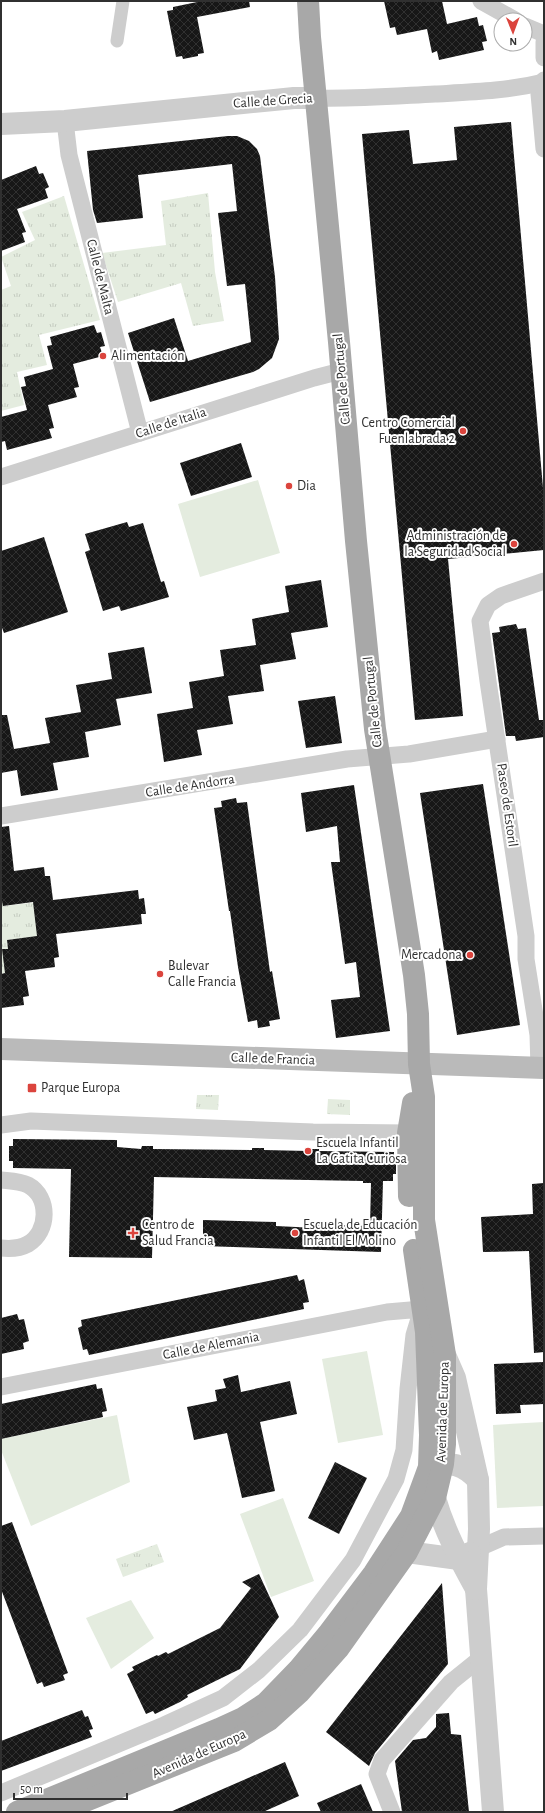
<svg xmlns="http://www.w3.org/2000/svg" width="545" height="1813" font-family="'Alegreya Sans',sans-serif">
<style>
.grass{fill:url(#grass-tufts)}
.garden{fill:#e4ecdf}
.building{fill:url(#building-cross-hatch)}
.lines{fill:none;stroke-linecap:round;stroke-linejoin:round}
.pedestrian{stroke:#cdcdcd;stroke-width:13}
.minor{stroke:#cdcdcd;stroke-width:17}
.tertiary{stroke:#cdcdcd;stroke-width:22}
.secondary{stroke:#bababa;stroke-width:22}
.primary{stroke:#a8a8a8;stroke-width:22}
.poi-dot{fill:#db443d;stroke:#fff;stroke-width:1.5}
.labels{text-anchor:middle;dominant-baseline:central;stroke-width:4;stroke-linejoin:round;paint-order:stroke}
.street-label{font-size:14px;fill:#303030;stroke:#fff}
.poi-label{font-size:14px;fill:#303030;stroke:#fff;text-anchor:start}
</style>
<defs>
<pattern id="grass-tufts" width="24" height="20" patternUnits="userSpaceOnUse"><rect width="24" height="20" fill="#e4ecdf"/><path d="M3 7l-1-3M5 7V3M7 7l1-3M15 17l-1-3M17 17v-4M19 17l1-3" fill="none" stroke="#c4cbc0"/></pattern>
<pattern id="building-cross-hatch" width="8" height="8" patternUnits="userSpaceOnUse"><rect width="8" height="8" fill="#171717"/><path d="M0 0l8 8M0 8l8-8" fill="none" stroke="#303030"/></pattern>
</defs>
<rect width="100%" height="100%" fill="#fff"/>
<g class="grass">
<polygon points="208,193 215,272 224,321 193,326 181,283 118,302 102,253 166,245 161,201"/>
<polygon points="64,196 100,320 39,335 47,365 17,372 24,405 1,411 1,290 11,286 1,257 35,240 22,212"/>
<polygon points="1,897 4,906 38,902 42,936 7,940 8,949 3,949 9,972 1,974"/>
<polygon points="197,1095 219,1095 218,1110 196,1109"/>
<polygon points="328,1099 350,1100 350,1115 327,1114"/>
<polygon points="157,1544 164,1562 123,1577 116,1559"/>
</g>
<g class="garden">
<polygon points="258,480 280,553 200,577 178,504"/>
<polygon points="367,1351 383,1435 338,1443 322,1359"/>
<polygon points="117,1415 130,1482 31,1526 1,1450 1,1439"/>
<polygon points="544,1422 544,1506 497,1508 493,1425"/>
<polygon points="283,1498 314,1581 271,1597 240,1514"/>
<polygon points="131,1600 154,1638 111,1669 86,1618"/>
</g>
<g class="building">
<polygon points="202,1 249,1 250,7 197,17 204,53 198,54 198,56 183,59 182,56 176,57 167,11 173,10 173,7"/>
<polygon points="384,1 442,1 447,24 477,17 479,26 483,25 487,41 482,42 484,50 439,60 437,51 432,53 427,29 397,35 395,27 390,28"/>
<polygon points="511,122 544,499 544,550 448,559 463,716 415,720 362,134 409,130 413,164 457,160 454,127"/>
<polygon points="228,136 237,136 249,141 257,149 260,156 275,277 279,339 272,358 259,369 253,372 150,402 128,333 174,318 188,361 251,342 245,284 227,286 218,213 237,211 232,164 138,175 143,218 97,223 93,210 87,151"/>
<polygon points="36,166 39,174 43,173 49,187 45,189 48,198 17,209 26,232 22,233 25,242 1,251 1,180"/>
<polygon points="94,325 97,333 101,332 105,346 100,347 103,356 73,364 79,387 74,388 77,397 48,405 54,428 49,429 52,438 7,450 5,441 1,442 1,417 27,410 21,387 26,386 24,377 53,369 47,346 52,345 50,337"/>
<polygon points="241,443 252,477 191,496 180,463"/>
<polygon points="127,522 129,527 143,523 161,582 164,581 169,597 121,611 119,606 103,611 85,552 90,550 85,534"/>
<polygon points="44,537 68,612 4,633 1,625 1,551"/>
<polygon points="321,580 328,627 291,633 296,659 260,665 264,691 228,696 233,724 197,730 202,755 164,762 157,714 193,708 189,682 224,676 220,650 256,645 252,619 289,612 285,586"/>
<polygon points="516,624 518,629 526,628 539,720 544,720 544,737 516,741 515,736 506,736 492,633 500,632 499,627"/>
<polygon points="144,647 152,693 116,699 121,725 85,732 89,757 53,763 58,790 21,796 17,770 1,773 1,715 7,715 14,749 50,743 45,718 81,712 76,685 112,679 108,653"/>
<polygon points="335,696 342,743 306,748 298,701"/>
<polygon points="483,784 520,1025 457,1035 420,793"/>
<polygon points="354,785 390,1031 336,1038 331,1000 360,997 356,962 345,964 331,862 340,862 337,826 306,832 301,793"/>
<polygon points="236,798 237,803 247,802 270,972 272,971 280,1019 269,1021 270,1026 258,1028 257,1020 248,1022 238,967 230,911 229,911 214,808 222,807 221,801"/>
<polygon points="9,826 14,871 44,867 45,876 50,876 53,900 138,890 139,899 144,898 146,914 141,914 142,924 56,934 59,957 54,958 55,967 25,971 29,996 23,997 24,1005 1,1008 1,974 5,973 2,949 8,949 7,940 37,936 33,902 3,906 1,897 1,827"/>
<polygon points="13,1139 117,1140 117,1147 141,1149 142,1146 153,1146 153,1149 252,1150 252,1148 264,1148 264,1150 308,1151 308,1149 319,1149 319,1151 394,1152 394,1159 396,1159 396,1174 393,1174 393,1181 383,1181 381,1252 203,1246 203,1220 276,1222 276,1226 316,1228 316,1224 370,1226 371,1183 363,1183 363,1181 154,1177 152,1258 69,1257 71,1169 13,1168 13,1161 9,1161 9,1146 13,1146"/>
<polygon points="544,1183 544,1352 534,1353 529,1251 483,1252 481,1217 533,1214 532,1184"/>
<polygon points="297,1275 299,1281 304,1279 309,1302 303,1303 304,1309 89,1355 87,1349 83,1350 78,1328 82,1326 81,1320"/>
<polygon points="17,1314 19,1320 24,1319 29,1341 23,1343 24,1349 1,1354 1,1318"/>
<polygon points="544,1362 544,1404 520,1405 521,1413 496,1414 494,1364"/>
<polygon points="238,1375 241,1392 290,1381 297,1414 260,1422 275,1491 242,1498 227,1433 194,1440 187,1407 217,1401 215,1390 226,1388 223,1379"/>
<polygon points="96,1384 97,1389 102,1388 107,1411 102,1412 103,1417 1,1439 1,1404"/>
<polygon points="335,1462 367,1478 339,1534 308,1518"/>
<polygon points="12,1522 68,1673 63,1675 65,1680 44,1687 42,1682 37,1684 1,1589 1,1526"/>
<polygon points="259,1574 279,1617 240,1669 187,1695 188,1697 180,1702 155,1714 153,1711 146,1714 127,1674 134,1670 132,1667 157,1655 158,1656 166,1652 168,1654 220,1628 251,1588 242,1582"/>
<polygon points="442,1583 448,1664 375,1753 369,1766 326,1732"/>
<polygon points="82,1710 85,1717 88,1716 93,1729 89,1730 92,1737 1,1771 1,1741"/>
<polygon points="449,1713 451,1734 461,1735 469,1812 402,1812 395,1761 413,1740 426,1738 436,1727 436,1714"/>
<polygon points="285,1762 299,1796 263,1812 170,1812"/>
<polygon points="361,1784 373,1812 321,1812 317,1803"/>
</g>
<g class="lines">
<polyline class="pedestrian" points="117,41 123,1"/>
<g class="minor">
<polyline points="481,1 515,20"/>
<polyline points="525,26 544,34"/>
<polyline points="544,42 544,58"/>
<polyline points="544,80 539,94 544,149"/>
<path d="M 316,98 C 355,99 395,96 435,94 C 472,92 508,91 544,82"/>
<polyline points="65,121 69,155 140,433"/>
<polyline points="1,477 314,378 341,371"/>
<polyline points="1,816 347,759 409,754 497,739"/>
<polyline points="539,1068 538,1035 526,959 526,936 488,681 480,621 488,605 501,596 544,581"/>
<polyline points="1,1125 31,1121 313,1132 408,1133"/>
<path d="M 1,1180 C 10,1181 19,1181 28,1185 C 50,1197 49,1232 28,1244 C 19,1249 10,1249 1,1248"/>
<polyline points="1,1387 387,1312 422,1309 414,1335 408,1389 404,1450 396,1479 353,1560 300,1630 259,1670 223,1698 164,1725 1,1793"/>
<polyline points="479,1548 504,1537 544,1536"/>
<polyline points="392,1812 377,1774 382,1760 451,1682 482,1657"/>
</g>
<g class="tertiary">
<polyline points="1,124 65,121 294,98 316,98"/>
<polyline points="445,1355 455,1378 478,1480 479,1529 476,1589 493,1812"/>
<polyline points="407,1552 459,1559 470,1553"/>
<path d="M 476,1589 C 460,1560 444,1530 435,1498 C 432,1488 431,1477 429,1467 C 451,1461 463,1464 478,1480"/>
</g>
<polyline class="secondary" points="1,1049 544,1068"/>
<g class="primary">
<polyline points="409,1196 408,1133 413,1103"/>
<polyline points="17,1812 219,1729 243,1718 266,1703 298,1670 328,1634 374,1573 411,1516 429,1467 430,1435 426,1332 414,1250"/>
<polyline points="58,1812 234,1741 269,1720 300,1692 338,1649 407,1552 435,1498 443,1464 445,1444 445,1355 424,1220 424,1097 419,1064 418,1014 414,975 375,729 356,541 339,342 310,37 308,1"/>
</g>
</g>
<g class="poi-dot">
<circle cx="103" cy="356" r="4"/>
<circle cx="463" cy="431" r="4"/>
<circle cx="289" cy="486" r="4"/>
<circle cx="514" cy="544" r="4"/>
<circle cx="470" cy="955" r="4"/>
<circle cx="160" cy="974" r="4"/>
<rect x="27" y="1083" width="10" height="10" rx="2"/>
<circle cx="308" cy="1151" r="4"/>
<path d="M131 1227h4v4h4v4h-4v4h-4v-4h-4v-4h4z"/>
<circle cx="295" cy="1233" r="4"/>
</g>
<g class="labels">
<g class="street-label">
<text transform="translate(273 101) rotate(-4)">Calle de Grecia</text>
<text transform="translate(100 277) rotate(76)">Calle de Malta</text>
<text transform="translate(342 379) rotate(-95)">Calle de Portugal</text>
<text transform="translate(171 423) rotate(-18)">Calle de Italia</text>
<text transform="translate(373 702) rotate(-96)">Calle de Portugal</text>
<text transform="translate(190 786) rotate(-9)">Calle de Andorra</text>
<text transform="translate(507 805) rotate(82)">Paseo de Estoril</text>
<text transform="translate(273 1059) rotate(2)">Calle de Francia</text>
<text transform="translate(211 1346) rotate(-11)">Calle de Alemania</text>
<text transform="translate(443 1412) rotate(-88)">Avenida de Europa</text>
<text transform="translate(199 1754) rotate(-24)">Avenida de Europa</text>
</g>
<g class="poi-label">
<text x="111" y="356">Alimentación</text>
<text x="455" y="423" text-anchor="end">Centro Comercial<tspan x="455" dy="16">Fuenlabrada 2</tspan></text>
<text x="297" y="486">Dia</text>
<text x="506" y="536" text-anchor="end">Administración de<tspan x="506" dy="16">la Seguridad Social</tspan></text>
<text x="462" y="955" text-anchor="end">Mercadona</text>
<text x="168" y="966">Bulevar<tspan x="168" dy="16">Calle Francia</tspan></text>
<text x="41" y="1088">Parque Europa</text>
<text x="316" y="1143">Escuela Infantil<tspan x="316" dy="16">La Gatita Curiosa</tspan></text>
<text x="142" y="1225">Centro de<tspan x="142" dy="16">Salud Francia</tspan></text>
<text x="303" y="1225">Escuela de Educación<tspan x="303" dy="16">Infantil El Molino</tspan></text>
</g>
</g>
<rect width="545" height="1813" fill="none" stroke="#303030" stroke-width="4"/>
<g transform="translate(513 32) rotate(179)"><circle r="19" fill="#ffffff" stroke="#acacac"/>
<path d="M0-3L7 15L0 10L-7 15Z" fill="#db443d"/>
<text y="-6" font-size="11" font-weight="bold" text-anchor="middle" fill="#303030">N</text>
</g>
<path d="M14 1793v6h113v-6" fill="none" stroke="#303030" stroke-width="2"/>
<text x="20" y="1793" font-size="12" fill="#303030" stroke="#ffffff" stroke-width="3" paint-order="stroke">50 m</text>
</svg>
